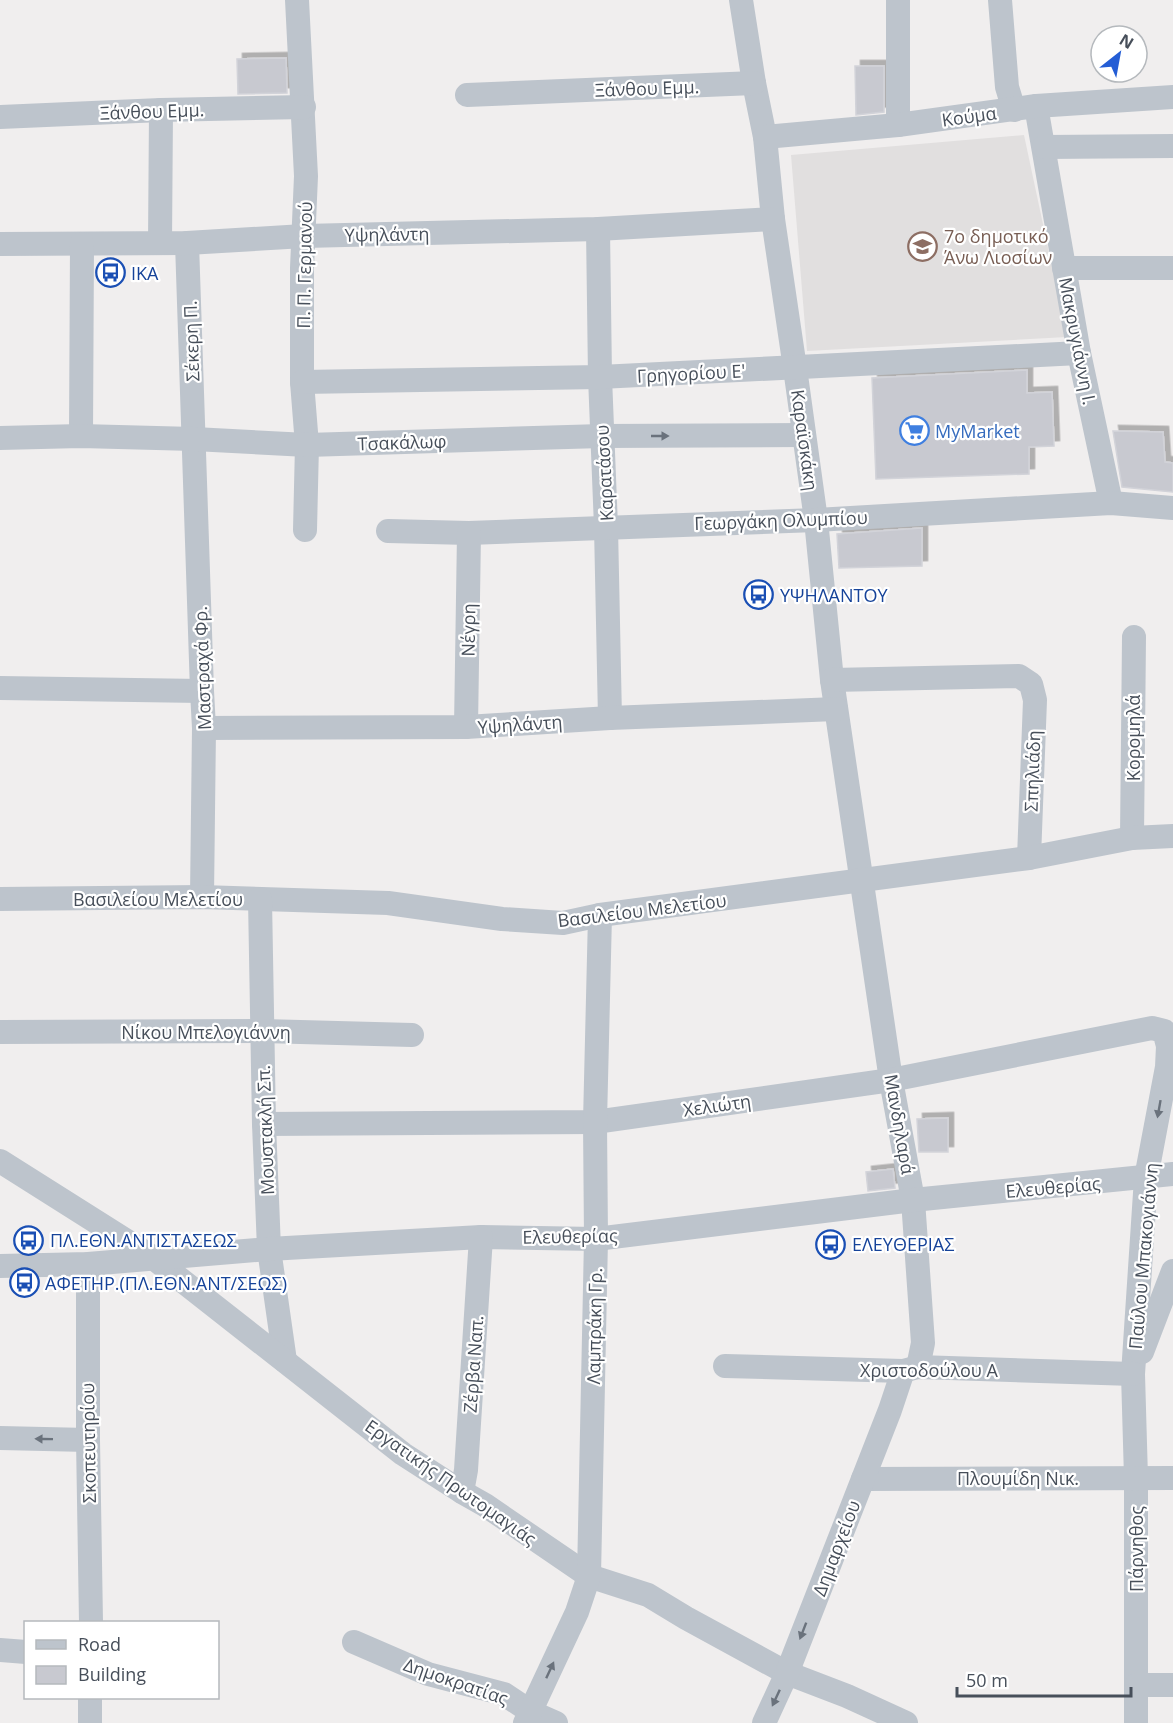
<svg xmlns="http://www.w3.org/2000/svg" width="1173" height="1723" font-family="'Open Sans',sans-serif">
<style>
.education{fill:#e1dfdf}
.building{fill:#c8c9d0;stroke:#d2d3d9;stroke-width:1.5;filter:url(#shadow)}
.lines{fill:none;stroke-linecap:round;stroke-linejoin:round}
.minor{stroke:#bdc4cc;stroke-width:24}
.oneway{fill:#6a727c}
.labels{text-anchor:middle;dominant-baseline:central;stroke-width:4.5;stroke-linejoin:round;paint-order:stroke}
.street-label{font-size:18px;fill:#474f5a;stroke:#fff}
.education-label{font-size:18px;fill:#785e54;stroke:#fff;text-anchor:start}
.transit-label{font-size:18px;fill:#164399;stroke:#fff;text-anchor:start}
.shop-label{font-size:18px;fill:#366cbe;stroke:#fff;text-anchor:start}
</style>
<defs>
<filter id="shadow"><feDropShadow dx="5.5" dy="-5.5" stdDeviation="0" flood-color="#0004"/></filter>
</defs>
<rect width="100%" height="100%" fill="#f0eeee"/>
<polygon class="education" points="1024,135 1067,337 807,351 791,155"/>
<g class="building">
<polygon points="286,58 287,93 238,94 237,59"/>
<polygon points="855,66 884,66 884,112 856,115"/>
<polygon points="1027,370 1027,393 1052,392 1054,446 1029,447 1029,474 876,479 872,378"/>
<polygon points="1113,431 1163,432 1165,462 1173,463 1173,492 1122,487"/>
<polygon points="922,528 922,566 839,568 837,534"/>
<polygon points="948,1118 948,1152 919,1152 917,1119"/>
<polygon points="893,1169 895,1188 868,1191 866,1172"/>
</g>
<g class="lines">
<g class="minor">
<polyline points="297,0 306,176 302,268 302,382 307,445 305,530"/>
<polyline points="741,0 754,83 765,137 773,219 795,368 816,520 832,680 891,1080 913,1200 923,1343 918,1367"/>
<polyline points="898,0 898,125"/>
<polyline points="1000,0 1007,87 1014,110"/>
<polyline points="467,95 754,83"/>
<polyline points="1036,106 1079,353 1111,503"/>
<polyline points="0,117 161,110 304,107"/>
<polyline points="765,137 898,125 1036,106 1173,97"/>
<polyline points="1044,147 1173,146"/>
<polyline points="598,229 600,377 606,527 610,718"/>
<polyline points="160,243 161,110"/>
<polyline points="187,243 202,691 204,728 202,897"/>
<polyline points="0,244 187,243 304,236 598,229 773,219"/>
<polyline points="1064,268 1173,268"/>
<polyline points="302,382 600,377 1079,353"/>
<polyline points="81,436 82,244"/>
<polyline points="0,438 81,436 194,439 307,445 602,436 804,435"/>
<polyline points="388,531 469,533 816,520 1111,503 1173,508"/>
<polyline points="832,680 1019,676 1031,684 1035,700 1029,858"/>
<polyline points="0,688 202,691"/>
<polyline points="466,727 469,533"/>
<polyline points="204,728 466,727 610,718 836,709"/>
<polyline points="1132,838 1134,637"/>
<polyline points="0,899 202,897 388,903 502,919 563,923 600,915 1029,858 1132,838 1173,836"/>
<polyline points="260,899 264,1124 269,1249 285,1361"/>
<polyline points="0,1032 263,1031 412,1035"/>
<polyline points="264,1124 595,1122 891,1080 1152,1028 1164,1031 1168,1046 1167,1067 1146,1178 1133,1374 1136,1478 1136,1723"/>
<polyline points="0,1161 152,1257 403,1454 462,1492 485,1505 589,1576 648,1595 686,1618 787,1673 847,1696 906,1723"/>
<polyline points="88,1264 88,1440 91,1622"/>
<polyline points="0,1266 88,1264 269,1249 481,1237 596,1239 913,1200 1173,1174"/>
<polyline points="1142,1352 1173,1271"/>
<polyline points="725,1366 903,1371 918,1367 1133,1374"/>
<polyline points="0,1438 88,1440"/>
<polyline points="863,1479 1173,1478"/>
<polyline points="462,1492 466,1470 481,1237"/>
<polyline points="354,1642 428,1674 504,1694 531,1712 556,1723"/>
<polyline points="0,1650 26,1652"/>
<polyline points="1136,1685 1173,1685"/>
<polyline points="90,1723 90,1698"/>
<polyline points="525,1723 577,1612 589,1576 596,1239 595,1122 600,915"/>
<polyline points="764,1723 787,1673 890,1410 903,1371"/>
</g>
</g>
<defs><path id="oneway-solid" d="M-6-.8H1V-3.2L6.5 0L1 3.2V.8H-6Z" transform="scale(1.5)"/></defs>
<g class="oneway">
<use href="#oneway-solid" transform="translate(660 436)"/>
<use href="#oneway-solid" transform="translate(1159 1109) rotate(100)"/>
<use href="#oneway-solid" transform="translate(44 1439) rotate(-179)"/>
<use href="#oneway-solid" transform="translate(803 1631) rotate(111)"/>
<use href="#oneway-solid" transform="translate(550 1670) rotate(-65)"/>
<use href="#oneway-solid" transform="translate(776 1698) rotate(115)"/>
</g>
<defs>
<symbol id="school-ring" viewBox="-11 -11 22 22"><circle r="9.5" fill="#fff" stroke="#8d6e63" stroke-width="1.5"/><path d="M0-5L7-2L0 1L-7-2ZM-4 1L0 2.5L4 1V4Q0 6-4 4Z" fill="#8d6e63"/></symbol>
<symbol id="bus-ring" viewBox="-11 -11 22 22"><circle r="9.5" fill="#fff" stroke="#1a4fb4" stroke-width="1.5"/><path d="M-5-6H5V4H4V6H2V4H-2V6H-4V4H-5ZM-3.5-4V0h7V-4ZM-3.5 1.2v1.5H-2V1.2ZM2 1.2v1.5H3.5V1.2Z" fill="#1a4fb4"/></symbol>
<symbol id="supermarket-ring" viewBox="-11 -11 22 22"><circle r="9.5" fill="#fff" stroke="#3f7fe0" stroke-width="1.5"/><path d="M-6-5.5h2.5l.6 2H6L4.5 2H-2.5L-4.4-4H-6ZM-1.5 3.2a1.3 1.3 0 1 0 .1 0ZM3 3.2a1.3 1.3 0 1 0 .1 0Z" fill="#3f7fe0"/></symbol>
</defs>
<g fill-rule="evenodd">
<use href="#school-ring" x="906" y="230" width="33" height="33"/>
<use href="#bus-ring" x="94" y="256" width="33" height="33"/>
<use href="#supermarket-ring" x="898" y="414" width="33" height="33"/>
<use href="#bus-ring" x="742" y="578" width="33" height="33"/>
<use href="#bus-ring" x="12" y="1224" width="33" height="33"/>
<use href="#bus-ring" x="814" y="1228" width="33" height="33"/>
<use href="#bus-ring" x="8" y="1266" width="33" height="33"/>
</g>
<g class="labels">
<g class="street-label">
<text transform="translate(647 88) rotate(-2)">Ξάνθου Εμμ.</text>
<text transform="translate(152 111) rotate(-2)">Ξάνθου Εμμ.</text>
<text transform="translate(969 116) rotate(-8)">Κούμα</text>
<text transform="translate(387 234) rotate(-1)">Υψηλάντη</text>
<text transform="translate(304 265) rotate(-89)">Π. Π. Γερμανού</text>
<text transform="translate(191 341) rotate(-92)">Σέκερη Π.</text>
<text transform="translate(1078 341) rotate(79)">Μακρυγιάννη Ι.</text>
<text transform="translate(691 373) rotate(-3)">Γρηγορίου Ε'</text>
<text transform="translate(805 440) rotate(82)">Καραϊσκάκη</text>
<text transform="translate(402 442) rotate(-2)">Τσακάλωφ</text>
<text transform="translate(604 473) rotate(-93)">Καρατάσου</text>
<text transform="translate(781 520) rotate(-2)">Γεωργάκη Ολυμπίου</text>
<text transform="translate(468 630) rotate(-89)">Νέγρη</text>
<text transform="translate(202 668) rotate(-92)">Μαστραχά Φρ.</text>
<text transform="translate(520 724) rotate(-4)">Υψηλάντη</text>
<text transform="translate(1133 738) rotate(-90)">Κορομηλά</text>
<text transform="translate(1032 771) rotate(-88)">Σπηλιάδη</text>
<text x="158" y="899">Βασιλείου Μελετίου</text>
<text transform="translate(642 910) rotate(-7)">Βασιλείου Μελετίου</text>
<text x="206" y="1032">Νίκου Μπελογιάννη</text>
<text transform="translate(717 1105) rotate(-8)">Χελιώτη</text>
<text transform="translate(900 1124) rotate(80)">Μανδηλαρά</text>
<text transform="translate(265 1130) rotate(-92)">Μουστακλή Σπ.</text>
<text transform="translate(1053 1187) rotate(-5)">Ελευθερίας</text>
<text transform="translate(570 1236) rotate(-1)">Ελευθερίας</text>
<text transform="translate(1143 1256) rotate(-85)">Παύλου Μπακογιάννη</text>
<text transform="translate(594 1326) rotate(-89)">Λαμπράκη Γρ.</text>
<text transform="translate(473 1364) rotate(-86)">Ζέρβα Ναπ.</text>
<text x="929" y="1370">Χριστοδούλου Α</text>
<text transform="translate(88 1443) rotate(-91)">Σκοπευτηρίου</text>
<text x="1018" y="1478">Πλουμίδη Νικ.</text>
<text transform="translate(451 1482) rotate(35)">Εργατικής Πρωτομαγιάς</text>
<text transform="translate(836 1548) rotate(-69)">Δημαρχείου</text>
<text transform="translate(1136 1549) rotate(-90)">Πάρνηθος</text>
<text transform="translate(456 1681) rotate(19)">Δημοκρατίας</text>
</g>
<g class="education-label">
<text x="944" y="236">7ο δημοτικό<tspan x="944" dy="21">Άνω Λιοσίων</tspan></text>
</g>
<g class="transit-label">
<text x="131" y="273">ΙΚΑ</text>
<text x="780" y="595">ΥΨΗΛΑΝΤΟΥ</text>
<text x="50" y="1240">ΠΛ.ΕΘΝ.ΑΝΤΙΣΤΑΣΕΩΣ</text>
<text x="852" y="1244">ΕΛΕΥΘΕΡΙΑΣ</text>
<text x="45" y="1283">ΑΦΕΤΗΡ.(ΠΛ.ΕΘΝ.ΑΝΤ/ΣΕΩΣ)</text>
</g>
<g class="shop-label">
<text x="935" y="431">MyMarket</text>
</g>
</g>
<rect x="24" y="1621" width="195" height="78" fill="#ffffff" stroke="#b5b9bd" stroke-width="1.5"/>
<rect x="36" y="1640" width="30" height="9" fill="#bdc4cc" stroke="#b5b9bd" stroke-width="1.5"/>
<text x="78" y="1651" font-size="18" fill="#474f5a">Road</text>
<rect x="36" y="1666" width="30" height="18" fill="#c8c9d0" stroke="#b5b9bd" stroke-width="1.5"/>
<text x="78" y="1681" font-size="18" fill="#474f5a">Building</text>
<g transform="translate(1119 54) rotate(31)"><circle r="28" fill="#ffffff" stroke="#b5b9bd" stroke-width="1.5"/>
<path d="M0-4.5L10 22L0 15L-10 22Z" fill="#245dd5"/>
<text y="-9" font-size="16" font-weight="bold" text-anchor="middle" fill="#474f5a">N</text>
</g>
<path d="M957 1687v9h174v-9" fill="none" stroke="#474f5a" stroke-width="3"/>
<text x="966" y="1687" font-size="18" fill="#474f5a" stroke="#ffffff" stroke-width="4.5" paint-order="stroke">50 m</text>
</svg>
